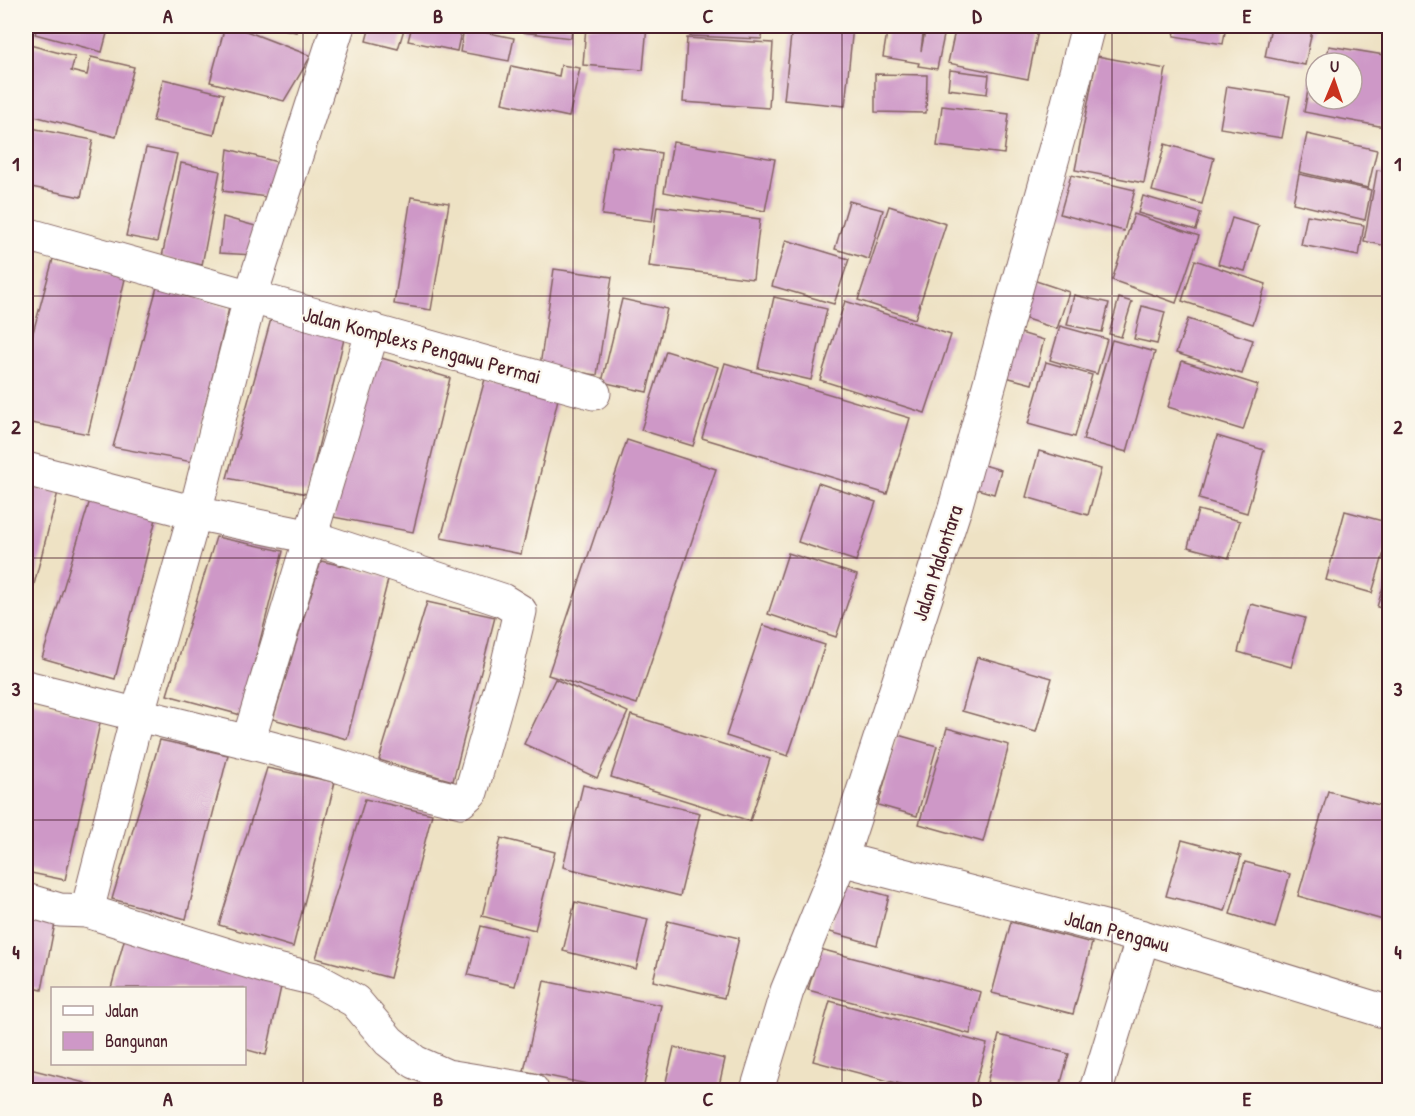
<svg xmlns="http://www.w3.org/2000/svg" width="1415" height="1116" font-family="'Patrick Hand',sans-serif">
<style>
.building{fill:#ce98c7}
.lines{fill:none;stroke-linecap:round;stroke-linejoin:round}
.street-casing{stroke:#836361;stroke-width:35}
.street{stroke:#fff;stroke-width:33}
.grid{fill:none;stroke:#4a1f2b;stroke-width:1.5;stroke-opacity:0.55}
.labels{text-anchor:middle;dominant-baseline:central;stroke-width:4.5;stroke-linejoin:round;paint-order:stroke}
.street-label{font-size:21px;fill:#4a1f2b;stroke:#fbf7ec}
.neatline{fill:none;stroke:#4a1f2b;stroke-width:2}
.grid-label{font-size:20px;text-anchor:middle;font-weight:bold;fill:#4a1f2b}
</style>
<rect width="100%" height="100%" fill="#fbf7ec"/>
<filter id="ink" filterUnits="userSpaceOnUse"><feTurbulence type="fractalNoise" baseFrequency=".0167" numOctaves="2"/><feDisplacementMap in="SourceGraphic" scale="12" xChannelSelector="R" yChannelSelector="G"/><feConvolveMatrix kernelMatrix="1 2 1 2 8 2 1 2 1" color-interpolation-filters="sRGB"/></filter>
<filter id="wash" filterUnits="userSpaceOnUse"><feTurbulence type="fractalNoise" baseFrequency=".008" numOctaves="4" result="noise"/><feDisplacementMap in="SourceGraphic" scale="24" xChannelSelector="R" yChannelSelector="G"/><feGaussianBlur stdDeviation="1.35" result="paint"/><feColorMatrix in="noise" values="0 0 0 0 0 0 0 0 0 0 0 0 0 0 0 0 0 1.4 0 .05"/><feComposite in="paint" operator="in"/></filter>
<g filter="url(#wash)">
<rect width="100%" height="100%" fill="#eee2c4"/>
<g id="blocks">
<g class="building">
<polygon points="37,26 109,26 102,52 35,34"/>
<polygon points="225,26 233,26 311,56 284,101 210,82"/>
<polygon points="271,26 297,26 296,32"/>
<polygon points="370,26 405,26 398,49 366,41"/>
<polygon points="412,26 462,27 457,51 408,41"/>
<polygon points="523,26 572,26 571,38 522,32"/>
<polygon points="586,26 647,26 643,70 583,65"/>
<polygon points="691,26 763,26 762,39 690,36"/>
<polygon points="792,26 853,26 845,106 784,100"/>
<polygon points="888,26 924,26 921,51 926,26 946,26 937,69 918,66 919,63 883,57"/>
<polygon points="956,26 1039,26 1028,79 948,63"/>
<polygon points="1176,26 1226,26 1223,44 1174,36"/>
<polygon points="1271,26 1313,26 1305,65 1265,57"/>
<polygon points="464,28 514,38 509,61 460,52"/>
<polygon points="687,38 773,43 769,108 683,102"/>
<polygon points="26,44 75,57 71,71 87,75 91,57 134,67 116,137 26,114"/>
<polygon points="1329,46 1390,56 1390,128 1304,112 1311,74 1316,75 1316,99 1352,99 1352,63 1326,63"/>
<polygon points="1097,56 1166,69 1144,183 1075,170"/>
<polygon points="561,65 580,68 569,117 502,103 511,66 559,76"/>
<polygon points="950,70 989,75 987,94 948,89"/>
<polygon points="875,74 927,75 926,113 875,112"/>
<polygon points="163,79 224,94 214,135 153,121"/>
<polygon points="1227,86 1290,96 1282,138 1220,128"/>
<polygon points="942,106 1009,114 1004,154 937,146"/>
<polygon points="26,127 93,140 81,197 26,186"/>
<polygon points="1307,134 1377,150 1368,188 1299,172"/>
<polygon points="673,142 775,159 765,211 664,192"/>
<polygon points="1165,144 1214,158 1202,204 1152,191"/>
<polygon points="612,146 661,153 652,221 602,215"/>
<polygon points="146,148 177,154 157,242 126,236"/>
<polygon points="228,149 281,163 273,198 223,191"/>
<polygon points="181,163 220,171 202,265 162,257"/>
<polygon points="1377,170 1390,172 1390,247 1364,241"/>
<polygon points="1299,174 1371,190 1365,220 1293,203"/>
<polygon points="1071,175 1135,190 1124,231 1060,214"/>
<polygon points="1143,196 1201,213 1196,230 1138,213"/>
<polygon points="411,197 449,203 431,310 394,304"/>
<polygon points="849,201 883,210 869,259 835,249"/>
<polygon points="657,206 760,219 753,279 649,266"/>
<polygon points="889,206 946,224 915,319 858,300"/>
<polygon points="1134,214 1199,236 1176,303 1112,280"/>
<polygon points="1307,215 1364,225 1359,256 1301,245"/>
<polygon points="223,217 259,227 254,255 219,253"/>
<polygon points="1232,218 1259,226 1245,271 1218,264"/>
<polygon points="786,240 849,259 834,304 772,286"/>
<polygon points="53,259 125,279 88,434 26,422 26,358"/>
<polygon points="1195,260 1266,284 1253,324 1182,301"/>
<polygon points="554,269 612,277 597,375 540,366"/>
<polygon points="1024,277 1069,292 1057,329 1011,314"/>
<polygon points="157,287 229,308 192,462 113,447"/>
<polygon points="1074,295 1109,303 1102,332 1067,325"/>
<polygon points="774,297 827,309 811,380 758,368"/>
<polygon points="1119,298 1132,302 1121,337 1109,334"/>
<polygon points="622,299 667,309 647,392 602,382"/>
<polygon points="845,301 951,335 925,413 820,380"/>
<polygon points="1142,306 1165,312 1157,344 1134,339"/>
<polygon points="271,319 344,339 307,494 227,478"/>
<polygon points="1188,319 1253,340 1242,374 1176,353"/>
<polygon points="1060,326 1107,339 1097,374 1050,360"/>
<polygon points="1014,331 1044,340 1032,384 1002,376"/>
<polygon points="1112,340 1155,352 1127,452 1083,440"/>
<polygon points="666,351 718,367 693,446 641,430"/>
<polygon points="378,357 450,378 413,532 333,517"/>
<polygon points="1182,361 1258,385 1243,430 1168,407"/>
<polygon points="1046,362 1092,375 1075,437 1028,424"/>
<polygon points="725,363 910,418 887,494 702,438"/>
<polygon points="485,379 558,399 521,554 441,538"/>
<polygon points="1217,436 1264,450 1247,513 1199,499"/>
<polygon points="627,440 716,469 637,704 548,675"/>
<polygon points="1039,451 1101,469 1088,515 1026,497"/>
<polygon points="977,463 1001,470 994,494 970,487"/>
<polygon points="818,483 876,502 856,561 798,542"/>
<polygon points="26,486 58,492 26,615"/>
<polygon points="90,500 157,515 115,679 42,658"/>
<polygon points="1198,510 1240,521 1229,558 1188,547"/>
<polygon points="1345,511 1390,523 1390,532 1372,593 1326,580"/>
<polygon points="216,537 283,551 241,715 167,695"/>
<polygon points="788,553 857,575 836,637 768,614"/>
<polygon points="321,561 389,576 347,739 273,719"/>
<polygon points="1390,564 1390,610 1377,607"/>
<polygon points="427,602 495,617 453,781 379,760"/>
<polygon points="1251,604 1305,618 1291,667 1238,652"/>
<polygon points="763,625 825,645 788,756 726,736"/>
<polygon points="977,657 1052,678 1036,732 962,711"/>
<polygon points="555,679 628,712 597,778 524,744"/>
<polygon points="31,701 101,719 65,880 26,872 26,721"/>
<polygon points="631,715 770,759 750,821 611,777"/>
<polygon points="947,728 1009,745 983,842 919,824"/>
<polygon points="898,735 937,746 917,816 878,805"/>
<polygon points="160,740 228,755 186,919 112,899"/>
<polygon points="267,768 335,782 293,947 219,925"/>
<polygon points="583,785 700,813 680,896 563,867"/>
<polygon points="1328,791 1390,808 1390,922 1298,896"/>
<polygon points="365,799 432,814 390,978 316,958"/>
<polygon points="501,838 555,852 535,930 482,916"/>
<polygon points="1182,840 1241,856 1225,911 1166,896"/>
<polygon points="1245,862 1290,874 1275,928 1230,914"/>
<polygon points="842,883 889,896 877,945 830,932"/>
<polygon points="575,902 648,919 636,969 563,951"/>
<polygon points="26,910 56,918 42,990 26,986"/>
<polygon points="668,921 739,938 724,998 653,981"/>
<polygon points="1011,922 1092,943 1073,1014 992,993"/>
<polygon points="481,926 527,937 515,986 468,975"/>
<polygon points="125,937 283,978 266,1055 244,1049 244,988 111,988"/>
<polygon points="820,949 981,992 970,1034 808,990"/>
<polygon points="544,981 661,1005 643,1090 616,1090 524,1071"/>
<polygon points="830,1001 987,1044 974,1090 923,1090 813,1061"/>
<polygon points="999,1035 1069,1054 1059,1090 1015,1090 987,1083"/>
<polygon points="674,1047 725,1059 718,1090 664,1090"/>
<polygon points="26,1068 85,1083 83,1090 26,1090"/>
</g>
</g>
</g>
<g filter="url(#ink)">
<use href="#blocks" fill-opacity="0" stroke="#836361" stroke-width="1.5"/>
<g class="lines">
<defs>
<g id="street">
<path d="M 26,234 C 215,288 405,339 594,393"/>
<polyline points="26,469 195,513 311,537 502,600 520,611 507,667 471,792 461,801 396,785 342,767 248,742 26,687"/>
<polyline points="248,742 373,330"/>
<polyline points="841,859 1143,937 1390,1013"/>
<polyline points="26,900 60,910 87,911 269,968 315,979 355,1001 389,1041 415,1062 447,1076 532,1090"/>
<polyline points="87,911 137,716 195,513 250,298 338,26"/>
<polyline points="757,1090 787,991 841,859 955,508 1067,107 1088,26"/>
<polyline points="1096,1090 1143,937"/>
</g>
</defs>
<use href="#street" class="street-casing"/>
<use href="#street" class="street"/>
</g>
</g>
<path class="grid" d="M 303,26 L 303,1090M 573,26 L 573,1090M 842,26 L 842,1090M 1112,26 L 1112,1090M 26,296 L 1390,296M 26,558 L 1390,558M 26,820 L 1390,820"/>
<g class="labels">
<g class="street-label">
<text transform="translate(422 345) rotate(15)">Jalan Komplexs Pengawu Permai</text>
<text transform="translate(937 563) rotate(-72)">Jalan Malontara</text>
<text transform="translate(1117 931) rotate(15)">Jalan Pengawu</text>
</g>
</g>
<rect width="1415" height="1116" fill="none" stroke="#fbf7ec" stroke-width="66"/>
<rect x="51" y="987" width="195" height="78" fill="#fbf7ec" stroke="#b4a19f" stroke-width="1.5"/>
<rect x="63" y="1006" width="30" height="9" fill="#ffffff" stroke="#b4a19f" stroke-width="1.5"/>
<text x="105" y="1017" font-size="18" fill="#4a1f2b">Jalan</text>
<rect x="63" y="1032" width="30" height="18" fill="#ce98c7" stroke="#b4a19f" stroke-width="1.5"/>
<text x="105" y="1047" font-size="18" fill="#4a1f2b">Bangunan</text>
<g transform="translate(1334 81) rotate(2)"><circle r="28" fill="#fbf7ec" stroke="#b4a19f" stroke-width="1.5"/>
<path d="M0-4.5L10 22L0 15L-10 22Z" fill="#c8321e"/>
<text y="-9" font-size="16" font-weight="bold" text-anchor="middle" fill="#4a1f2b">U</text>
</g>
<rect x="33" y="33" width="1349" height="1050" class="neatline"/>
<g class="grid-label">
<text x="168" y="23">A</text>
<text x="438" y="23">B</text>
<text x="708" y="23">C</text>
<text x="977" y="23">D</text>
<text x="1247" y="23">E</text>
<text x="16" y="171">1</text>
<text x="1398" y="171">1</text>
<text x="16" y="434">2</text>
<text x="1398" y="434">2</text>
<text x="16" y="696">3</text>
<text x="1398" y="696">3</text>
<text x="16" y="959">4</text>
<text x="1398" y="959">4</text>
<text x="168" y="1106">A</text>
<text x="438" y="1106">B</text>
<text x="708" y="1106">C</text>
<text x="977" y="1106">D</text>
<text x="1247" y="1106">E</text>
</g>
</svg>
